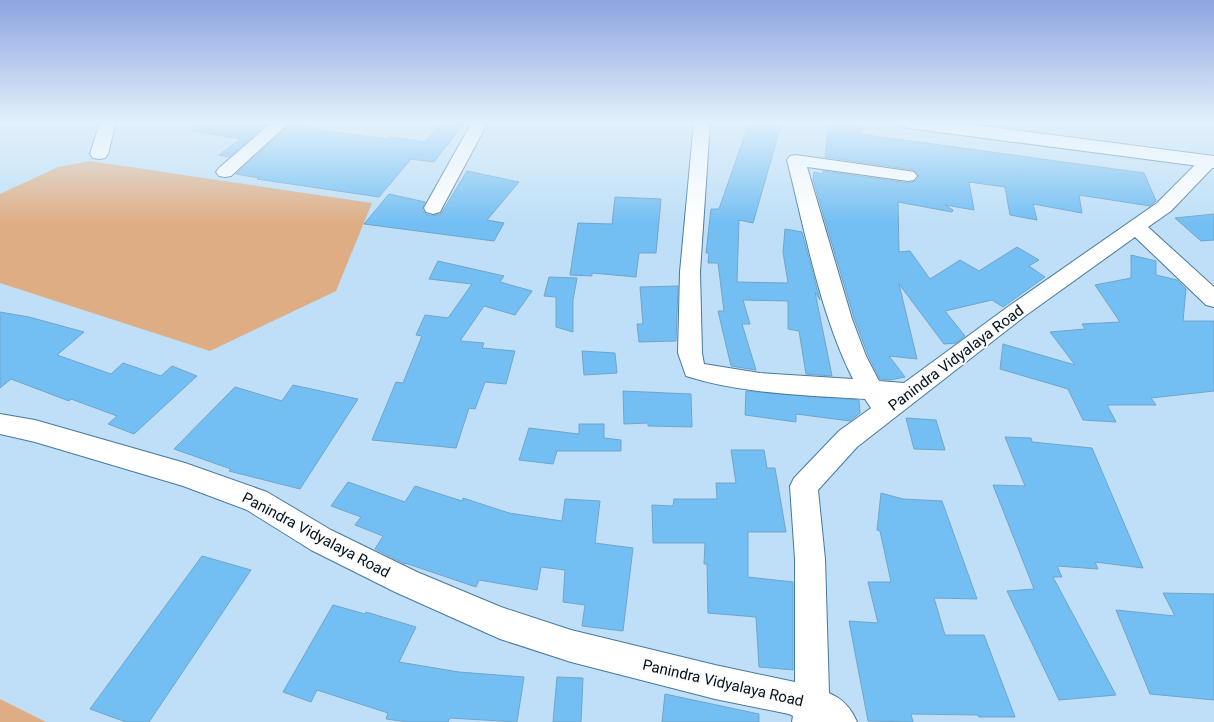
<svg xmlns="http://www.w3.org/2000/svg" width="1214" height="722" font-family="Roboto,sans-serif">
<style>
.green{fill:#dead84}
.building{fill:#73bff3;stroke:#70a5cb}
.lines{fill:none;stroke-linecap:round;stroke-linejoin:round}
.street-casing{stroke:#45799e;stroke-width:2}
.secondary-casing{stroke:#45799e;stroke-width:2}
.street{fill:#fff;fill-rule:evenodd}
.secondary{fill:#fff;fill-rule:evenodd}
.labels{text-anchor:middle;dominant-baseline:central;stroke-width:4;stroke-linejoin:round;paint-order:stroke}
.street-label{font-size:15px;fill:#00121f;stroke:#fbfbfb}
</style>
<rect width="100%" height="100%" fill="#bedff7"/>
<g class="green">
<polygon points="90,161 372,203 336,291 210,351 0,283 0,194 58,167"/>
<polygon points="0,699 46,722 0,722"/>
</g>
<g class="building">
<polygon points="194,122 269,122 229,157 219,155 240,139 193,131"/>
<polygon points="442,122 465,122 434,162 411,159 379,197 257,179 259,178 236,174 291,123 307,125 304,128 388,139 390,137 425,142"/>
<polygon points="760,122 781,125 753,223 739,220 737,282 788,283 783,252 785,229 802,232 820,300 815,292 832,376 806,374 799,331 788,329 788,301 743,300 750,324 742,324 756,370 731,366 718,311 724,311 718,263 708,263 709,253 706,253 711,209 719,209 749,123 758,125"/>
<polygon points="829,122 861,126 860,134 1144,173 1156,201 1150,206 1079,195 1082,213 1033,204 1037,220 1010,215 1005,187 969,182 974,210 945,205 953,210 952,212 898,202 899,252 910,251 930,279 960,260 979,271 1017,247 1039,260 1029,266 1045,277 1003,307 992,300 945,311 965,336 956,343 944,344 899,284 917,359 889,356 905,377 890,380 880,379 868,355 854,318 813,180 814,172 823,174 823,171 908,183 916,181 919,176 914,170 825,157"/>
<polygon points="467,171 519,182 487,220 504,223 494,241 364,224 389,194 425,202 422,209 425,214 432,216 441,214"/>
<polygon points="615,197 661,199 656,253 639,253 636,277 592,273 592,276 570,275 578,223 612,224"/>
<polygon points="1214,214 1214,240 1201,241 1175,218"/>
<polygon points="1131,255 1156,261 1156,275 1177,280 1186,289 1183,321 1214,321 1214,391 1151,398 1156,405 1107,405 1116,422 1083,420 1068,389 1000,369 1003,344 1075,365 1050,332 1085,329 1082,324 1120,322 1095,285 1131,278"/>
<polygon points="438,261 504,276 500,282 532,291 515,315 484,306 460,341 484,343 482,348 515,351 506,384 485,382 475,409 469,408 456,448 372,440 396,382 403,383 422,336 416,335 425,315 448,318 472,284 429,279"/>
<polygon points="549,277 577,278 573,300 573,332 556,327 556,297 544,296"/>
<polygon points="678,286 676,341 639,342 637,324 643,324 640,287"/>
<polygon points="0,312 29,317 84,332 57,355 111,374 123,363 161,376 172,366 197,376 134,434 108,424 117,416 71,399 69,401 11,379 0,388"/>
<polygon points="582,351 615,353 617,373 584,375"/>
<polygon points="293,385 358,399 300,489 229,471 231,469 174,449 235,387 282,401"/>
<polygon points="623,391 691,394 692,427 648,426 648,423 624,424"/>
<polygon points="746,391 859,400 860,413 850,421 796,414 796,422 745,415"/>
<polygon points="906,418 936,420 945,450 914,449"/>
<polygon points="579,424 604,424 604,438 621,440 621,451 557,451 553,464 519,460 529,428 579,434"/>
<polygon points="1005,437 1031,438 1032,442 1092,448 1143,568 1095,562 1098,569 1057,566 1062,577 1053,577 1116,695 1059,700 1007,591 1034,589 993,485 1025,486"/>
<polygon points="731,450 764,450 767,468 775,468 786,532 748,532 748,577 793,582 793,670 759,667 756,617 708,613 707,564 704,564 705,543 653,543 652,505 673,506 674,499 717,499 716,483 736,483"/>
<polygon points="348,482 405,502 415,486 462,501 463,498 509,513 562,521 565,499 600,501 595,543 633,548 623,631 582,626 585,605 563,602 565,570 541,567 537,590 479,580 476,587 405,563 405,564 375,549 383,536 355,525 361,517 331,506"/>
<polygon points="881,493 903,499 942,501 977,599 934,598 945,635 984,635 1015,717 979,717 978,715 911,714 913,722 868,721 849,621 878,623 868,582 891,582 880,531 877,530"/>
<polygon points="202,556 251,570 149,722 126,722 90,709"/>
<polygon points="1163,593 1214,594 1214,700 1150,694 1116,610 1175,616"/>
<polygon points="333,605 365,614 366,612 416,627 399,662 459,672 524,677 517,722 450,718 448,722 408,722 386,719 388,713 317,690 311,702 283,692"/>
<polygon points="557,677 583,678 581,722 553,722"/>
<polygon points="665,694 759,714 759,722 662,722"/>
</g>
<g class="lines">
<defs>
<g id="street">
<polygon points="100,122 116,122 108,154 105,158 99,159 93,158 90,154"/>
<polygon points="272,122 290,122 231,176 225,177 219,176 216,172 219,168"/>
<polygon points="472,122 488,122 442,208 440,212 433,214 426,212 424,208"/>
<path d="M 694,122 L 710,122 L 700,272 L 702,353 L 704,364 L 760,373 L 853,379 C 820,314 805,231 787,160 L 790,156 L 796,155 L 908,171 L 914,172 L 917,176 L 914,180 L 908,181 L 807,167 L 852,319 L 866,356 L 879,381 L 904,383 L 1009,306 L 1157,203 L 1203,157 L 1214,157 L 1214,166 L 1171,211 L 1148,227 L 1214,287 L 1214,307 L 1206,305 L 1135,237 L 1025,316 L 857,447 L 818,490 L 825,559 L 829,693 C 843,699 851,708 857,722 L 792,722 L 793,716 L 789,714 L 715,699 L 571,662 L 500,639 L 395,592 L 311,550 L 247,510 L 183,486 L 35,442 L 0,434 L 0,414 L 35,420 L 185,463 L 267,492 L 331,530 L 417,572 L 501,607 L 571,630 L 715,665 L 795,682 L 795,559 L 790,486 L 794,478 L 839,431 L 871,408 L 865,399 C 805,395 743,394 686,376 L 678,353 L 680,272 Z"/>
</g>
<polygon id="secondary" points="899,122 952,122 1214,156 1214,168 908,128 901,126"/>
</defs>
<use href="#street" class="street-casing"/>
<use href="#secondary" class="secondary-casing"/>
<use href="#street" class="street"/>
<use href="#secondary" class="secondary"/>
</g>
<linearGradient id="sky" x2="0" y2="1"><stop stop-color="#8da4e0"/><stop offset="0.55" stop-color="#e2f1fb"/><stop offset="1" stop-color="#e2f1fb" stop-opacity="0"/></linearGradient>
<rect width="1214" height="223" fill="url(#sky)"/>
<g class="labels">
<g class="street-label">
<text transform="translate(956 358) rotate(-37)">Panindra Vidyalaya Road</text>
<text transform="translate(316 535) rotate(28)">Panindra Vidyalaya Road</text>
<text transform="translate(723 683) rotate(13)">Panindra Vidyalaya Road</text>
</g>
</g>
</svg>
